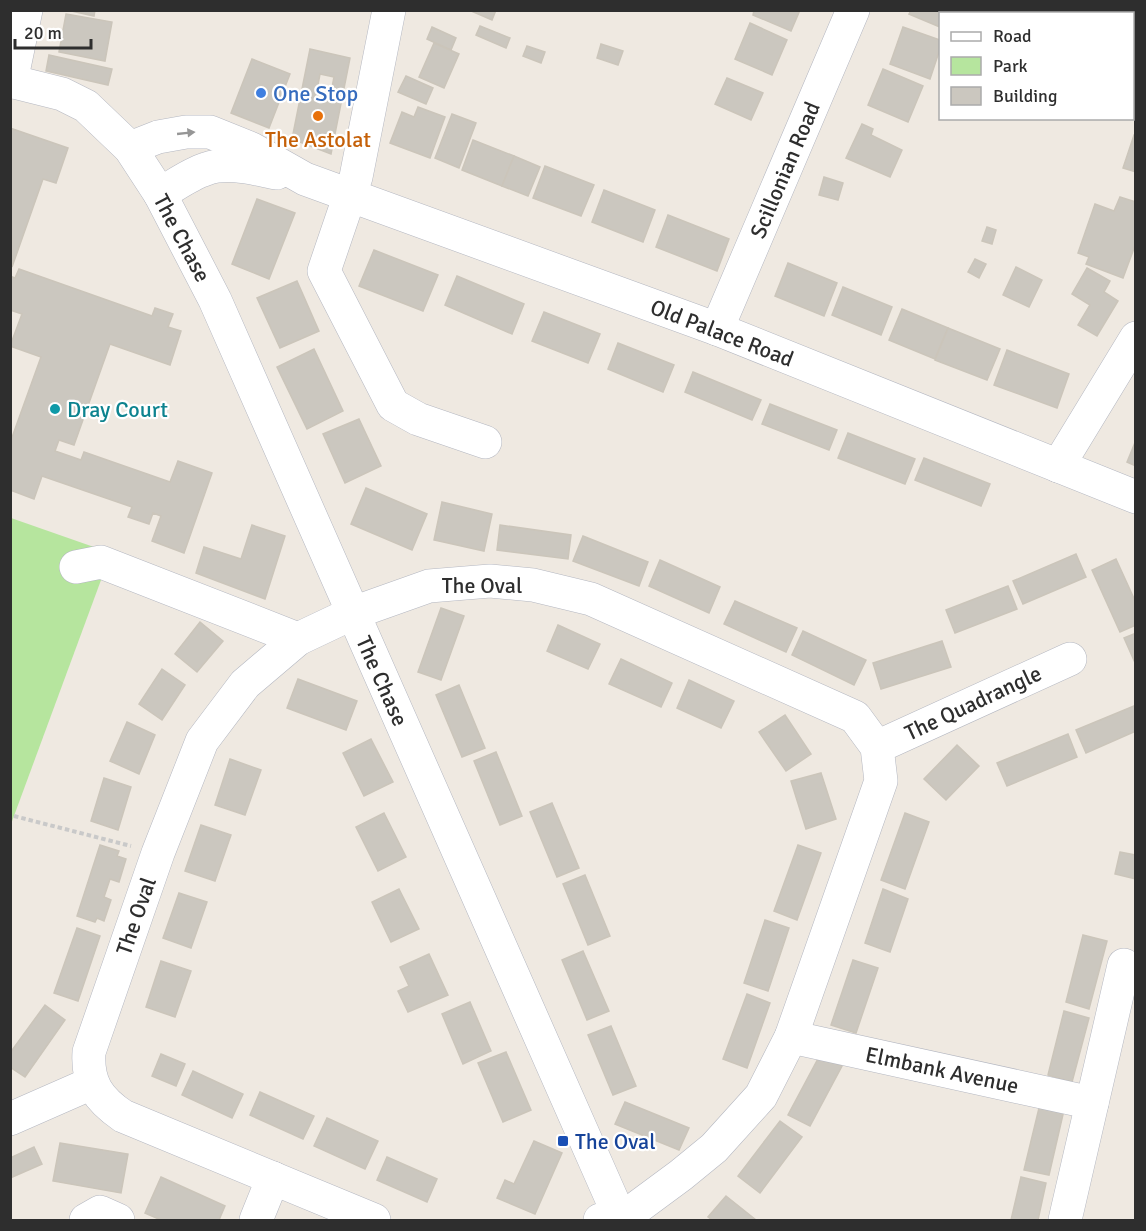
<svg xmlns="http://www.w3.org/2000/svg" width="1146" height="1231" font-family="Signika,sans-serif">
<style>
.green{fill:#b6e59e}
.building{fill:#cbc7bf;stroke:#cbc5ba;stroke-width:1.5;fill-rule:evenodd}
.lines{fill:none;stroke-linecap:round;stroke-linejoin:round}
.minor-casing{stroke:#b4b7c1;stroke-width:34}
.path{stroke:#c9c9c9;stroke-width:4;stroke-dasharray:4.5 3;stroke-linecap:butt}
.minor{stroke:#fff;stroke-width:33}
.oneway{fill:#969696}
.shop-dot{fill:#3f7fe0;stroke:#fff;stroke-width:2}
.food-dot{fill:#e8710a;stroke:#fff;stroke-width:2}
.culture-dot{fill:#0f9aa8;stroke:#fff;stroke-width:2}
.transit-dot{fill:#1a4fb4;stroke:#fff;stroke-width:2}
.labels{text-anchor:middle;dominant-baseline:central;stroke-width:4.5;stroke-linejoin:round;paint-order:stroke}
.shop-label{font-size:22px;fill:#366cbe;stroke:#fff;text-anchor:start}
.food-label{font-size:22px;fill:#c56008;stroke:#fff}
.street-label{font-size:22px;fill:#2e2e2e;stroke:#fff}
.culture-label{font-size:22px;fill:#0d838f;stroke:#fff;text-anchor:start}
.transit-label{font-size:22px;fill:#164399;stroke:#fff;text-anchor:start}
</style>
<rect width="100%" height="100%" fill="#efe9e1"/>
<polygon class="green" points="11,518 111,553 11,824"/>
<g class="building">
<polygon points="67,10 95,10 94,16"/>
<polygon points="469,10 496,10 492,20"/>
<polygon points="754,10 800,10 791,31 753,15"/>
<polygon points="911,10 953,10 952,14 940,14 940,27 909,14"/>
<polygon points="66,14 112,22 105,61 59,52"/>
<polygon points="750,23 787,40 772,75 735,59"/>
<polygon points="480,26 510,38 506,48 476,35"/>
<polygon points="432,27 456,38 451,50 427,39"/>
<polygon points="903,27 940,40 940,49 930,79 890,64"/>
<polygon points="434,43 459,54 444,88 419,77"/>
<polygon points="601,44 623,51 618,65 597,58"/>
<polygon points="527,46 545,52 541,63 523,56"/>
<path d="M 310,49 L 350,58 L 331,154 L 292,139 ZM 320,74 L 334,77 L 331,93 L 317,90 Z"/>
<polygon points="49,55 112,69 108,85 46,71"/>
<polygon points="252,59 290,74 269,128 231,113"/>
<polygon points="883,69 923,86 908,122 868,105"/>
<polygon points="406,76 433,88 426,104 398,92"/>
<polygon points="727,78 763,93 751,120 715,104"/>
<polygon points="418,107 445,117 430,158 390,143 402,112 414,117"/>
<polygon points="452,114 476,123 459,168 435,158"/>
<polygon points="862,124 873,129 871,135 902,150 890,177 846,158"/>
<polygon points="10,128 68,148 56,183 43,179 12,267"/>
<polygon points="1134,135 1136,136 1136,172 1123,168"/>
<polygon points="473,140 514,156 502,186 462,170"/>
<polygon points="514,156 540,167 528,196 502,186"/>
<polygon points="545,166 594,185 581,216 533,198"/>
<polygon points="824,177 843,183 838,200 819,195"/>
<polygon points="604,190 655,210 643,242 592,222"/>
<polygon points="1120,197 1136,202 1136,243 1123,278 1086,264 1089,257 1078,253 1095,204 1114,211"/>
<polygon points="257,199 295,213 269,279 232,264"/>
<polygon points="668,215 729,239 717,271 656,247"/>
<polygon points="987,227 996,230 992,244 982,241"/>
<polygon points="374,250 438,275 423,311 359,286"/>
<polygon points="975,259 986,264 979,278 968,272"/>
<polygon points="788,263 837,283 824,316 775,296"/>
<polygon points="1016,267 1042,280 1029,307 1003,295"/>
<polygon points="1087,268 1110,281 1104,292 1118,301 1097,336 1078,325 1090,305 1072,294"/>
<polygon points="19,269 152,316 155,308 173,314 168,327 181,331 170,365 110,344 74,445 59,440 55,451 81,460 84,452 170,482 178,461 212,473 184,553 152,541 161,516 153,513 149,524 128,517 132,507 42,476 34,499 10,490 10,443 41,357 10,346 22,314 10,310 10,276 15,278"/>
<polygon points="457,276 524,304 512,334 445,305"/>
<polygon points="297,281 319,331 280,348 257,298"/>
<polygon points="843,287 892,307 881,335 832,315"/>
<polygon points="902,309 948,328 935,359 889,340"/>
<polygon points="544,312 600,334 588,363 532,341"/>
<polygon points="948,328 1000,349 987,380 935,360"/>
<polygon points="618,343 674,365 663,392 608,369"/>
<polygon points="314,349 343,411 307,429 277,367"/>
<polygon points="1007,350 1069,374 1057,408 994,385"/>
<polygon points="693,372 761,400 752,420 685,392"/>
<polygon points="770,404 837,430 829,450 762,424"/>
<polygon points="359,419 381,466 345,483 323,434"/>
<polygon points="848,433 915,459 905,484 838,458"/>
<polygon points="1136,440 1136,466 1127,462"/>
<polygon points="924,458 990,484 981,506 915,480"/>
<polygon points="366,488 427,514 412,550 351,524"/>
<polygon points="442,502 492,514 484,551 434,540"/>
<polygon points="252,525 285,536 265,599 196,573 204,547 241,559"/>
<polygon points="500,525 571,535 568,559 497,550"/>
<polygon points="583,536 648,562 639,586 573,561"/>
<polygon points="1076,554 1086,577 1023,604 1013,581"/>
<polygon points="1116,559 1136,603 1136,625 1120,632 1092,570"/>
<polygon points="660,560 720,587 709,613 649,586"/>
<polygon points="1008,586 1017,609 955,633 946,610"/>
<polygon points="735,601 797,628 786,652 724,624"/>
<polygon points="441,608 464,616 441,680 418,672"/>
<polygon points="200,622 223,641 197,672 175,654"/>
<polygon points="558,625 600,644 588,669 547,651"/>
<polygon points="803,631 866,660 854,685 792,655"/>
<polygon points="1136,633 1136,665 1124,638"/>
<polygon points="942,641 951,667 881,689 873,663"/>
<polygon points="621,659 672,683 661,707 609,684"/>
<polygon points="162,669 185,685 162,720 139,704"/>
<polygon points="298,679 357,701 346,730 287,708"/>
<polygon points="689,680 734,701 721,728 677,708"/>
<polygon points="459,685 485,748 462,757 436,695"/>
<polygon points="1136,705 1136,731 1086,753 1076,730"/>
<polygon points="785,715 811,754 786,771 759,732"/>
<polygon points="127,722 155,735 139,774 110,761"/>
<polygon points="1068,734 1077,757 1007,786 997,763"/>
<polygon points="371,739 393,782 364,796 343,753"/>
<polygon points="957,745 979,766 946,800 924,779"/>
<polygon points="496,752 522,816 500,825 474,761"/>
<polygon points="230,759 261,770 245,815 215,805"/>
<polygon points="821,773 836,819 806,829 791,781"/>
<polygon points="104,778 131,787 118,830 91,821"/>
<polygon points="552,803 579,868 557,877 530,812"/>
<polygon points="384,813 406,857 378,871 356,827"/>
<polygon points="905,813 929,822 905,889 881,880"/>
<polygon points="201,825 231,835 215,881 185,871"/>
<polygon points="100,845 119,851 117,856 126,859 119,882 110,879 104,897 111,900 104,921 97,918 95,922 77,916"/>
<polygon points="798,845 821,853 797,920 774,911"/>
<polygon points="1120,852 1136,855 1136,879 1115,874"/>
<polygon points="585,875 610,936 588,945 563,884"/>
<polygon points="399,889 419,929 391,942 372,902"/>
<polygon points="883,889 908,899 890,952 865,943"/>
<polygon points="179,893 207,902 191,948 163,938"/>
<polygon points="765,920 789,928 768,991 744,983"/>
<polygon points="77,928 100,936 78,1001 54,993"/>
<polygon points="1083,935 1107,941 1089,1009 1066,1002"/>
<polygon points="583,951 609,1011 587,1020 562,960"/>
<polygon points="429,954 448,995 408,1012 398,991 409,986 400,967"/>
<polygon points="853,960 878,968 856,1033 831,1025"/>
<polygon points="161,961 191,971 175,1017 146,1007"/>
<polygon points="747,994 770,1003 747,1068 723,1059"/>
<polygon points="470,1002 491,1051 463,1064 442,1014"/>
<polygon points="45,1005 65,1020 25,1077 10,1067 10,1053"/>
<polygon points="1064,1011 1089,1018 1072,1082 1048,1075"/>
<polygon points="611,1026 636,1086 613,1095 588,1035"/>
<polygon points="506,1052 531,1110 503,1122 478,1063"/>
<polygon points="161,1054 185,1064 176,1086 152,1076"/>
<polygon points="820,1055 842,1066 810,1126 788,1115"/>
<polygon points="193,1071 243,1094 232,1118 182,1095"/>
<polygon points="260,1092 314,1116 303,1139 250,1115"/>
<polygon points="625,1102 689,1128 679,1150 615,1124"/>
<polygon points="1040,1104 1064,1110 1049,1175 1024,1170"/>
<polygon points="327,1118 378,1141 365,1169 314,1146"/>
<polygon points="780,1121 802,1137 760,1193 738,1176"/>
<polygon points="534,1141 562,1153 535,1214 497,1198 505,1180 514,1184"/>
<polygon points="60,1143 128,1154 121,1193 53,1181"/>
<polygon points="34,1147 42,1164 10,1178 10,1158"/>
<polygon points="387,1157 437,1179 427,1202 377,1180"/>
<polygon points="161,1177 225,1206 219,1220 161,1220 145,1213"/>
<polygon points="1021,1177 1046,1183 1038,1220 1011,1220"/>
<polygon points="726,1196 756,1220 712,1220 708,1217"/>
</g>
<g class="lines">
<defs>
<g id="minor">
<polyline points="389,10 356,177 324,271 393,405 418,419 485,442"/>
<polyline points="10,81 62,94 86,106 130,148 160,194 215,300 621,1220"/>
<polyline points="11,82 26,10"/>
<polyline points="130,148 158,137 186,132 210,132 252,149 305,179 717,329 1136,497"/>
<path d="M 160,194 C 174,186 190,174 206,169 C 228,161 255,169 277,173"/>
<polyline points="717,329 853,10"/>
<polyline points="1058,466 1136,338"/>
<polyline points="76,567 101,562 298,639"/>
<polyline points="877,747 1070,659"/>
<polyline points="791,1037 1092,1103"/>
<polyline points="10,1119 92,1083"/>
<polyline points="86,1220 100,1212 118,1220"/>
<polyline points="256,1220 273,1178"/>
<path d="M 374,1220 L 123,1116 C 98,1099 87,1083 89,1052 L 158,853 L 202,741 L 245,684 L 298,639 L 353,613 L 429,586 L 490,581 L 533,585 L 591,599 L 855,717 L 877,747 L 881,781 L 791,1037 L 761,1096 L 714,1148 L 681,1175 L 635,1209 L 600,1220"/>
<polyline points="1065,1220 1124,965"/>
</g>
</defs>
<use href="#minor" class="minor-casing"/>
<polyline class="path" points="14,816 131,846"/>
<use href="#minor" class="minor"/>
</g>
<defs><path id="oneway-solid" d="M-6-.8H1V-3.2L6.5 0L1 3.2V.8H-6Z" transform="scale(1.5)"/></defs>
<use class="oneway" href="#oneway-solid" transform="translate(186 133) rotate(-6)"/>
<circle class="shop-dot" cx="261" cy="93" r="6"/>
<circle class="food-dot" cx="318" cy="116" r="6"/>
<circle class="culture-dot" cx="55" cy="409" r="6"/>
<rect class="transit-dot" x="557" y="1135" width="12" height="12" rx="3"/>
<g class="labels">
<g class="shop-label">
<text x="273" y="93">One Stop</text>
</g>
<g class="food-label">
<text x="318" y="139">The Astolat</text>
</g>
<g class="street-label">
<text transform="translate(785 170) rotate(-67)">Scillonian Road</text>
<text transform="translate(182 238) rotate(62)">The Chase</text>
<text transform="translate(722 333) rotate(21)">Old Palace Road</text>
<text x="482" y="585">The Oval</text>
<text transform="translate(382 681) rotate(66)">The Chase</text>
<text transform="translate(973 703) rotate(-25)">The Quadrangle</text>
<text transform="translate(136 916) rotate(-71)">The Oval</text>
<text transform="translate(942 1070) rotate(12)">Elmbank Avenue</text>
</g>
<g class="culture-label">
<text x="67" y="409">Dray Court</text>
</g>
<g class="transit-label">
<text x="575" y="1141">The Oval</text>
</g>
</g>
<rect width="1146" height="1231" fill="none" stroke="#2e2e2e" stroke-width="24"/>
<rect x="939" y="12" width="195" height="108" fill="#ffffff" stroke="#ababab" stroke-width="1.5"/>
<rect x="951" y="32" width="30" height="9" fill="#ffffff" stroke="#ababab" stroke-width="1.5"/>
<text x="993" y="42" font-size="18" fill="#2e2e2e">Road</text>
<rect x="951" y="57" width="30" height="18" fill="#b6e59e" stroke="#ababab" stroke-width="1.5"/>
<text x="993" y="72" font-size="18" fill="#2e2e2e">Park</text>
<rect x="951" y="87" width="30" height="18" fill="#cbc7bf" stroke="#ababab" stroke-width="1.5"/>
<text x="993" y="102" font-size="18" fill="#2e2e2e">Building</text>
<path d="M15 39v9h76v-9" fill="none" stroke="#2e2e2e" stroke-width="3"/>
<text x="24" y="39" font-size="18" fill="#2e2e2e" stroke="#ffffff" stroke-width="4.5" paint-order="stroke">20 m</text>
</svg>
